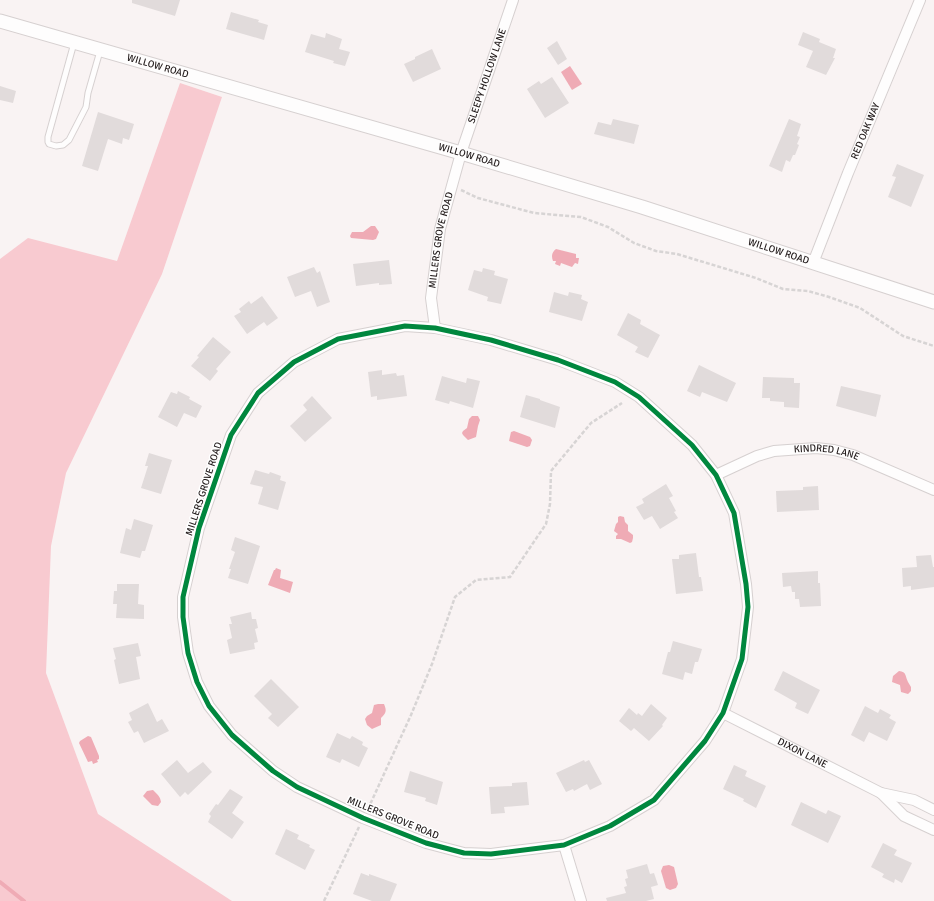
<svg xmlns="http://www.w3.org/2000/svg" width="934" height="901" font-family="Signika,sans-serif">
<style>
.forest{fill:#f8cad0}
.water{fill:#efabb5}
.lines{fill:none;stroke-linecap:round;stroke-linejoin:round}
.stream{stroke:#efabb5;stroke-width:4}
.building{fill:#e1dbdb}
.service-casing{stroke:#d6d0d0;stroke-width:7}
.minor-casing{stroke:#d6d0d0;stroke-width:12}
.tertiary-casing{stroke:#d6d0d0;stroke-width:15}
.path{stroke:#d7d4d4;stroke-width:2.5;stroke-dasharray:4 2;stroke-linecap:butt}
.service{stroke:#fefdfd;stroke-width:5}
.minor{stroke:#fefdfd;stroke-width:10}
.tertiary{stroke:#fefdfd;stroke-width:13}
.cycleway-casing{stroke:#fff;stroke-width:8}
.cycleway{stroke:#00873e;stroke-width:5}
.labels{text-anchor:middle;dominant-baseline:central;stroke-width:3;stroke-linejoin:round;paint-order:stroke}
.street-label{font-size:10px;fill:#211a1a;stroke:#fff}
</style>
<rect width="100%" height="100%" fill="#f9f3f3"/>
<polygon class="forest" points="180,83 222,97 162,274 66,473 51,546 46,673 98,814 232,901 0,901 0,259 28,238 117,261"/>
<g class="water">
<polygon points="570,66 582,84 572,90 561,72"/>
<polygon points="371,226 375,226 379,232 376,239 373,240 351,238 350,236 352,232 363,232"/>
<path d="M 556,249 L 576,254 L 576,258 L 579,258 L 578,264 L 575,263 L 572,267 L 561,263 L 560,266 L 555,264 L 556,261 L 553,261 C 551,256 552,252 556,249 Z"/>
<polygon points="472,416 478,416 480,420 478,426 476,437 468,440 463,435 462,433 463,431 467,428 469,419"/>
<polygon points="514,431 530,437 532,440 530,446 527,447 509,441 511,432"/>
<polygon points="620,516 624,517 625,522 628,525 628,531 633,535 633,538 632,542 630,543 621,539 616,539 616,536 618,534 614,531 616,524 618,522 618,517"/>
<polygon points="276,568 281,570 280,578 293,582 290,593 268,585 274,570 275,570"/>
<path d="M 899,671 C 907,672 905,676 908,682 C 909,684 910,685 911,687 L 911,691 L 908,694 L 901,692 L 900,685 L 892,682 L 893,676 Z"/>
<path d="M 378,704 L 384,704 C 387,711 386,713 381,718 L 381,725 L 372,729 L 367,725 L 365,719 L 367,716 L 372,713 L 374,705 Z"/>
<polygon points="88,736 91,737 99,756 99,759 97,760 98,762 93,764 92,761 88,762 79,743 80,741"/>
<path d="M 153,790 C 158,795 160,796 161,802 L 158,806 L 152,805 L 143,796 L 147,791 Z"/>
<polygon points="669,865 674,867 678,884 676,888 670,890 666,888 661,871 663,866"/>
</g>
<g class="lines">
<polyline class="stream" points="0,882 24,901"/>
</g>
<g class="building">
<polygon points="132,0 180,0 175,16 132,3"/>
<polygon points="231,12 259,20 258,22 268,25 264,40 226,29"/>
<polygon points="803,32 820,39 819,42 836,49 833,58 835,58 826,75 806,67 813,51 798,45"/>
<polygon points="326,33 342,39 339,49 350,52 345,66 333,63 334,61 305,52 311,34 325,38"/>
<polygon points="557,41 567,59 558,65 547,48"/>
<polygon points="432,49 441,69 413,82 404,64 415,59 415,57"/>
<polygon points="552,77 569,103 545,118 527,89 539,81 541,84"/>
<polygon points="0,86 16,91 13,103 0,100"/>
<polygon points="98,112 134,124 129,140 123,138 122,144 108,139 98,171 82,166"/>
<polygon points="613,119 639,125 634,144 594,134 598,122 611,125"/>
<polygon points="789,119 801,124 797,136 800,137 797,144 799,145 795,155 793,155 790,162 786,160 782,172 769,166"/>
<polygon points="897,164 924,175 911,207 888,197 896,177 892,176"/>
<polygon points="389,260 392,284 379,285 379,283 356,286 353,264"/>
<polygon points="314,267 317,273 320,271 330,302 317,307 311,291 295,297 287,277"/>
<polygon points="483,268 495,271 494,275 508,279 501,304 487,301 488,297 468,290 474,270 482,272"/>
<polygon points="554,292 568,296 569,292 582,295 581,299 588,302 582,321 549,312"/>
<polygon points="262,296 278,318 267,326 264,322 247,334 234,316 241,312 239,309 249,301 251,304"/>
<polygon points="628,313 641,320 640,324 660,335 648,358 635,352 638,347 617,335"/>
<polygon points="213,337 231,352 216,369 218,371 210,381 191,366 199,357 197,356"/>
<polygon points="699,365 736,383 727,402 702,392 700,397 687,391"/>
<polygon points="382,370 382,375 396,373 397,376 404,375 407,396 377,400 377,396 371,397 368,372"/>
<polygon points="442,376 466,383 467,378 480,381 473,408 450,401 449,404 435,400"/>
<polygon points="763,377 794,378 794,383 800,383 799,408 784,407 784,402 770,401 770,398 762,398"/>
<polygon points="841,386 881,395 876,417 836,406"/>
<polygon points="178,391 190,397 189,399 202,406 196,418 184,413 177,427 158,417 171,392 177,394"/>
<polygon points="526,395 540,399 540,400 560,407 555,428 520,417"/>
<polygon points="312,396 332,418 305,442 290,426 307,410 303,405"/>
<polygon points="149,453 172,460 161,494 141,488 148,466 145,466"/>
<polygon points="255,470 269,474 270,472 281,476 280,480 286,482 278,510 258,504 263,487 250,484"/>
<polygon points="666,484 673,496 669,498 676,511 674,512 678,518 660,529 652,516 644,520 636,507 644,503 642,499"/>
<polygon points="818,486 819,510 777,512 776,491 803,490 803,487"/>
<polygon points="134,519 153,525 145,551 142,551 140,558 120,553 126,528 131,530"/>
<polygon points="235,537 260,546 248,584 228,578 231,569 229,569 235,552 231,550"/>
<polygon points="696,553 699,577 701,577 703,591 676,594 672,559 679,559 679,555"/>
<polygon points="931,555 933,567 934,567 934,587 911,590 911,586 903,587 902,568 917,567 916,556"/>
<polygon points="818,571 818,583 820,583 821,606 800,607 799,599 795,599 795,592 792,592 791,586 783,587 782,573"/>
<polygon points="117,584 139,584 138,604 144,605 144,619 116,618 117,604 113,604 114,591 117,591"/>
<polygon points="251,612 252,619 256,619 258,628 255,629 258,642 254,643 255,649 230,654 227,640 232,638 229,624 232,624 230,617"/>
<polygon points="673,641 702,649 698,662 695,662 692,674 685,672 683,680 662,674 668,652 670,652"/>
<polygon points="138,643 141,656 136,657 140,679 119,684 114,660 116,659 113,648"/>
<polygon points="783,671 820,690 808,714 795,708 797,703 774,690"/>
<polygon points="271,679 299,707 278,727 268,718 272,714 254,696"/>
<polygon points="148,703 157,722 162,719 169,731 144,743 138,731 134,733 128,722 132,720 129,713"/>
<polygon points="651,704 667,718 662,725 663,726 649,741 634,728 631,731 619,721 629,708 637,715 638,713 642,716"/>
<polygon points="865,706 878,713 880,709 891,715 889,718 896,722 887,741 869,732 864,742 851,735"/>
<polygon points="337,733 350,739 352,736 363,742 362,745 368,748 359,767 342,759 340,763 326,757"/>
<polygon points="177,760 188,773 203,762 212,772 188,795 185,792 180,797 161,774"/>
<polygon points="584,760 585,762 589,760 602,784 590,790 587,784 574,791 573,789 566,792 556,773"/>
<polygon points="734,765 747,771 745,776 766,786 756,808 743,801 744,799 723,789"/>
<polygon points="410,771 443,782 437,805 425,801 426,798 404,792"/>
<polygon points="527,782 529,805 504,807 505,813 491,814 489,787 512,786 512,783"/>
<polygon points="230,789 243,797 232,813 244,822 232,839 208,822 211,816 209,814 216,804 218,805"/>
<polygon points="801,802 826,814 828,810 841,816 828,843 791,825"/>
<polygon points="286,829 299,835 297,839 310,845 309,847 315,850 305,870 275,854"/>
<polygon points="883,843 897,850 894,855 912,863 902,883 895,879 894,883 882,877 884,874 871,867"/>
<polygon points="647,864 650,874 654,873 658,885 651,887 654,899 646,901 607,901 606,898 626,893 624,887 627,886 625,879 628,878 626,870"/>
<polygon points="361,873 369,876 369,874 397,884 390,901 372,901 353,894"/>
</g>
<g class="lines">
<defs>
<polyline id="service" points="74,43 48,137 48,142 49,144 56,146 63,145 69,140 86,107 88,93 100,51"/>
<g id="minor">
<path id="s1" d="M 813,263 L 848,173 L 920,0"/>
<polygon points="405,326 435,328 491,340 558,360 615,382 639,397 692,445 716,475 734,513 746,584 748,607 742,659 723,713 705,741 654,800 610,826 564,845 491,854 464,853 426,843 363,818 297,787 273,771 232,735 209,706 197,682 188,653 183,617 183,597 199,528 231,435 258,393 294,362 338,339"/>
<path id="s2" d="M 435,328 L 431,298 L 440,229 L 461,153 L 513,0"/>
<path id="s3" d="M 716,475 L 757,456 L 774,451 L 816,448 L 834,450 L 853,455 L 934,490"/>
<path id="s4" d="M 723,713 L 881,793 L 914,800 L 934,810"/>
<polyline points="881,793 904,816 934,830"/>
<polyline points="564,845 581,901"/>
</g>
<g id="tertiary">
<path id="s5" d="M 0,21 L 461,153 L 642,207 L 934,302"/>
</g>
</defs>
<use href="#service" class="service-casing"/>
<use href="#minor" class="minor-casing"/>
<use href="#tertiary" class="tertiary-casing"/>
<g class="path">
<polyline points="461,190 478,198 534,213 581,217 608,227 634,243 656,251 677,254 756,278 783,289 808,291 829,297 860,308 903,336 934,346"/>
<polyline points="368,809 411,715 432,664 455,597 476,580 510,577 546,524 550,504 551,471 591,423 622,403"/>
<polyline points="324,901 359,827"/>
</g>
<use href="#service" class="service"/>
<use href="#minor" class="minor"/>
<use href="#tertiary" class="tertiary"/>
<defs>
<polygon id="cycleway" points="405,326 435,328 491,340 558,360 615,382 639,397 692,445 716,475 734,513 746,584 748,607 742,659 723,713 705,741 654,800 610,826 564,845 491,854 464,853 426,843 363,818 297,787 273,771 232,735 209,706 197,682 188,653 183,617 183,597 199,528 231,435 258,393 294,362 338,339"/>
</defs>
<use href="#cycleway" class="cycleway-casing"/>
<use href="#cycleway" class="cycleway"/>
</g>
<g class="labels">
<g class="street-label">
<text stroke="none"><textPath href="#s5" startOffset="164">WILLOW ROAD</textPath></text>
<text stroke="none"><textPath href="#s2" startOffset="260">SLEEPY HOLLOW LANE</textPath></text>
<text stroke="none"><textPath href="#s1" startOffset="142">RED OAK WAY</textPath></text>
<text stroke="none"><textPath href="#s5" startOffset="488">WILLOW ROAD</textPath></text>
<text stroke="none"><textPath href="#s2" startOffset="89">MILLERS GROVE ROAD</textPath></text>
<text stroke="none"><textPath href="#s5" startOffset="812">WILLOW ROAD</textPath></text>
<text stroke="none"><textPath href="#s3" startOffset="116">KINDRED LANE</textPath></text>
<text transform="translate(204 489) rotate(-72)">MILLERS GROVE ROAD</text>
<text stroke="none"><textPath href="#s4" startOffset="89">DIXON LANE</textPath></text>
<text transform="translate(393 818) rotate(22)">MILLERS GROVE ROAD</text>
</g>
</g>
</svg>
